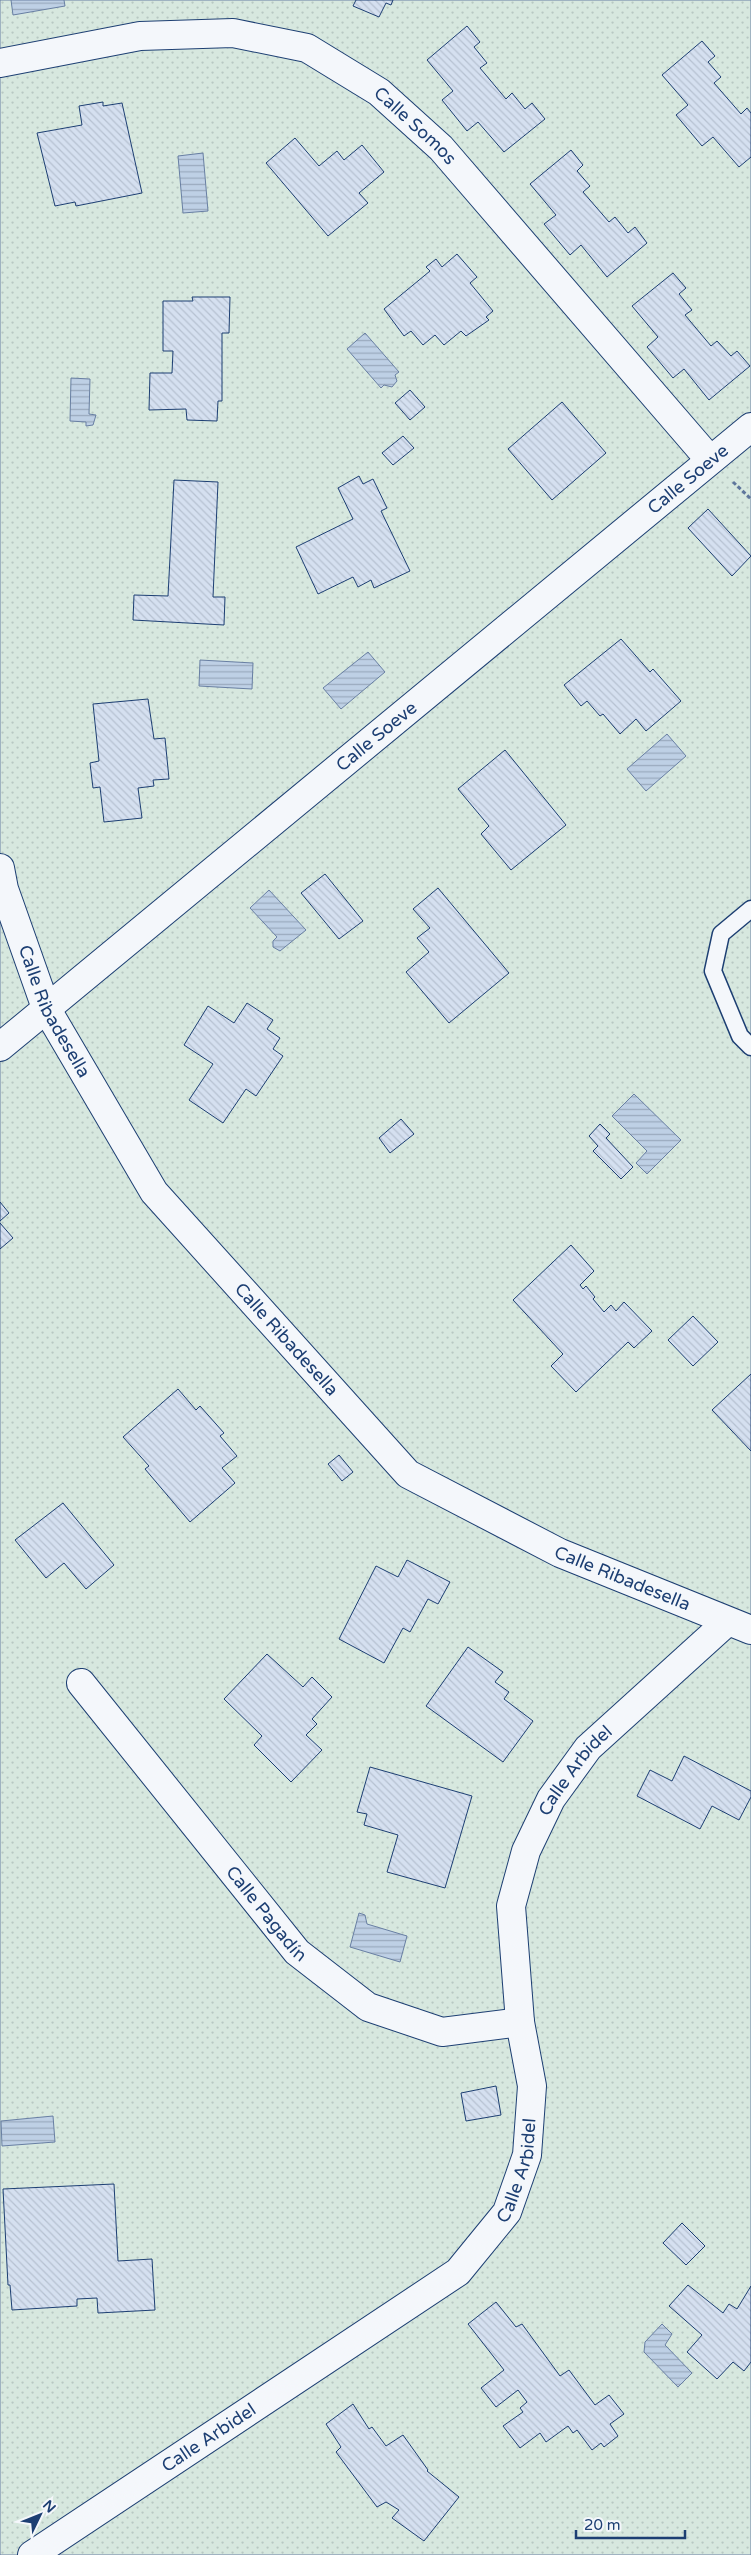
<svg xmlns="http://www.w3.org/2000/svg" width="751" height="2555" font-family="'Varela Round',sans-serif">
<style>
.park{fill:url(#park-dots);stroke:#687fa3}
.water{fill:url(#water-rules);stroke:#687fa3}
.building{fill:url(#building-back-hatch);stroke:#1d3f73}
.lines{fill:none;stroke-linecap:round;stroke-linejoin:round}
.service-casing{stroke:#1d3f73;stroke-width:19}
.minor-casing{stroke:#1d3f73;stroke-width:30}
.path{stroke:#5e769c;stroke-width:3;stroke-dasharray:4 2.5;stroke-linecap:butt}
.service{stroke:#f4f7fb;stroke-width:16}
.minor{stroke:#f4f7fb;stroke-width:28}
.labels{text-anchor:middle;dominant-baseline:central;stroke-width:4;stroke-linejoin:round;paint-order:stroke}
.street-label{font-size:18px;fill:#1d3f73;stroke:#f4f7fb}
</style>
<defs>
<pattern id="park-dots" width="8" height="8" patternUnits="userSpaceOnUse" patternTransform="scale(1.25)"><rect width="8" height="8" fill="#d7e8df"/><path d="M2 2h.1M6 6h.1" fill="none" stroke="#b8c8c3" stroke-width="1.8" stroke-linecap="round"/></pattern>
<pattern id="water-rules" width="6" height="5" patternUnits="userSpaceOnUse" patternTransform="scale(1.25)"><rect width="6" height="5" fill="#bed0e5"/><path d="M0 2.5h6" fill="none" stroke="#9aaabe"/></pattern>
<pattern id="building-back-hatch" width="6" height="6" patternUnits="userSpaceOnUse" patternTransform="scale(1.25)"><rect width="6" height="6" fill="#d5e0f0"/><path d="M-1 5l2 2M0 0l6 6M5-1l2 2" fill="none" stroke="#b6c1d1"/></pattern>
</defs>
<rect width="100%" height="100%" fill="#f4f7fb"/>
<rect class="park" x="0" y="0" width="751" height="2555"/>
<g class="water">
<polygon points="11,0 64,0 65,6 13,15"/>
<polygon points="203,153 208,211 183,213 178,156"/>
<polygon points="365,333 399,372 395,375 397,381 392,387 384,385 381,388 347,349"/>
<polygon points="71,378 90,379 89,414 96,415 93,425 86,426 86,422 70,421"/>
<polygon points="368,652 385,672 341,709 323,688"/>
<polygon points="200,660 253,663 252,689 199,686"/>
<polygon points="667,734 686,756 646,791 627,769"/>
<polygon points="269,890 306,930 280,951 273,947 273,941 277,937 250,908"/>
<polygon points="634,1094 681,1140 647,1174 636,1163 647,1151 612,1116"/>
<polygon points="359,1913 365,1915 367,1924 407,1936 400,1962 350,1947"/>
<polygon points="53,2116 55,2142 2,2146 1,2121"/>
<polygon points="662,2324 672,2334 665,2345 692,2373 678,2387 644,2352 645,2342"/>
</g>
<g class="building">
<polygon points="356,0 393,0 391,5 386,3 379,17 353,6"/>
<polygon points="467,26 480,42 474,47 487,63 480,68 506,99 512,93 525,109 532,103 545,119 504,152 478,122 467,131 442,100 453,91 427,60"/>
<polygon points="702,41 715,56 708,62 721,77 714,83 741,114 747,108 751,113 751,157 739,167 713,137 702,146 676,115 688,105 662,75"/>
<polygon points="103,102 103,106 122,103 142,193 76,206 75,202 55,206 37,133 82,125 79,106"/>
<polygon points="295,138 319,166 337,151 344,160 362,145 384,172 359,193 368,203 328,236 266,163"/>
<polygon points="571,150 583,165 577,171 590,186 583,192 609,222 615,217 628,233 635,227 647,243 607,277 581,245 570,255 544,224 556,215 530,184"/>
<polygon points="457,254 477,277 470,283 493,311 486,317 489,320 466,336 461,331 444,345 435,335 423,345 411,331 404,336 384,309 430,271 426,267 436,259 442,267"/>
<polygon points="673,273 686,288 679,294 692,310 685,315 711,346 717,341 731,356 737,351 750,366 709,400 684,369 673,378 647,347 658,337 632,306"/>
<polygon points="192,297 230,297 229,333 222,333 222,401 218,401 217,421 187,420 186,409 149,410 150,373 172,373 173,351 163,351 163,301 193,301"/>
<polygon points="410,390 425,407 410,420 395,403"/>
<polygon points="562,402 606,453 552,500 508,449"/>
<polygon points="403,436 414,448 393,465 382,453"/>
<polygon points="359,476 363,484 373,479 387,508 381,511 410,571 374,588 371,580 358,587 353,577 318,594 296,547 353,519 338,488"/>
<polygon points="174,480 218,482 213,597 225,597 224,625 133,620 134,595 168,596"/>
<polygon points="708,509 751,556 732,576 688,528"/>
<polygon points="621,639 650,672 653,669 681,701 646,731 636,719 620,734 603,714 600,716 587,701 581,706 564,685"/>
<polygon points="148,699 154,739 165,738 169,779 153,780 154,786 138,788 142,818 104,822 100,787 93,788 90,763 99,761 93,704"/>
<polygon points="505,750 566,825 511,870 481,834 489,826 458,789"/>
<polygon points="325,874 363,921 339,939 301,893"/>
<polygon points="438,888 509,973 449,1023 406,972 429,952 417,938 430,928 413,909"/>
<polygon points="247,1003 273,1020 267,1029 280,1038 273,1049 283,1056 256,1096 246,1089 223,1123 189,1100 213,1064 184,1045 208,1006 234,1023"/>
<polygon points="401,1119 414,1134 390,1153 379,1138"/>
<polygon points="600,1124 610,1134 606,1138 633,1167 621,1179 593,1151 598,1146 589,1136"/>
<polygon points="0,1202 9,1213 0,1221"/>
<polygon points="0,1223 13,1238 0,1249"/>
<polygon points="571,1245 594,1271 580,1285 583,1289 586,1286 595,1297 593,1299 604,1312 611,1305 616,1311 624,1302 652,1331 634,1348 628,1342 576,1392 551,1366 563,1354 513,1300"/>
<polygon points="693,1316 718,1342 693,1366 668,1340"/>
<polygon points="751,1374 751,1451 712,1410"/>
<polygon points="178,1389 196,1410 200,1406 224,1433 220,1436 237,1456 222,1468 235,1483 190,1522 145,1469 149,1466 123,1437"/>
<polygon points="339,1455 353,1472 342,1481 328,1464"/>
<polygon points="63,1503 114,1565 86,1589 64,1563 46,1578 15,1540"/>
<polygon points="407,1560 450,1582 438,1604 428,1599 410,1632 403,1628 384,1663 339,1639 376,1566 398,1577"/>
<polygon points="468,1647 503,1672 495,1682 509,1692 504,1699 533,1721 503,1762 426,1706"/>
<polygon points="267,1654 303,1687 312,1677 332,1697 312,1719 317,1724 306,1735 322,1750 291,1782 254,1745 262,1736 224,1699"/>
<polygon points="684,1756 751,1791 751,1797 739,1820 712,1806 700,1829 637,1796 650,1770 672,1781"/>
<polygon points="370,1767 472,1796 445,1888 387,1872 398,1835 364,1825 367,1814 357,1812"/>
<polygon points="496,2086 501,2115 466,2121 461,2093"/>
<polygon points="114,2184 118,2261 152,2259 155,2310 98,2313 97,2298 77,2299 77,2306 12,2310 10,2285 8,2285 3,2189"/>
<polygon points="682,2223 705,2246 686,2265 663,2243"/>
<polygon points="688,2285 723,2313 729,2304 737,2309 751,2286 751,2362 744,2371 733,2362 717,2379 687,2352 702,2335 669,2306"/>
<polygon points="496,2302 516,2327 522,2324 560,2376 569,2370 595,2405 609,2395 624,2414 610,2424 618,2436 604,2447 601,2443 592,2450 577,2430 573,2433 568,2426 546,2442 540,2433 520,2448 503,2426 523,2412 520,2408 527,2402 518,2390 496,2407 481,2388 504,2370 468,2324"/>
<polygon points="353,2404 369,2429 372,2427 386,2446 403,2435 428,2470 427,2471 459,2497 424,2541 392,2518 399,2510 386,2502 377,2507 336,2452 341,2447 326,2424"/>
</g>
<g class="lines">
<defs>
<polyline id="service" points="751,909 721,934 713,971 740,1036 751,1047"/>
<g id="minor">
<path id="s1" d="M 0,63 L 140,36 L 233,33 L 307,48 L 379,92 L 441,148 L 710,460"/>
<path id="s2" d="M 0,868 L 4,889 L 46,1008 L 154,1192 L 408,1474 L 560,1553 L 751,1630"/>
<path id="s3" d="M 0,1047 L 751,427"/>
<path id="s4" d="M 81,1683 L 297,1952 L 368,2007 L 442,2032 L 520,2022"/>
<path id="s5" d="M 32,2555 L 458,2272 L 507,2212 L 527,2155 L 532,2086 L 520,2022 L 511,1906 L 526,1851 L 551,1799 L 588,1748 L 727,1622"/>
</g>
</defs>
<use href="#service" class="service-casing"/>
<use href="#minor" class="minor-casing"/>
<polyline class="path" points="733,482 751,499"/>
<use href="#service" class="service"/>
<use href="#minor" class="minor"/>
</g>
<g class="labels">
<g class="street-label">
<text stroke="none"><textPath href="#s1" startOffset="445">Calle Somos</textPath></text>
<text stroke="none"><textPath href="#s3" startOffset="892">Calle Soeve</textPath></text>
<text stroke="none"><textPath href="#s3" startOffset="488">Calle Soeve</textPath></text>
<text stroke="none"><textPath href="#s2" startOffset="154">Calle Ribadesella</textPath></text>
<text stroke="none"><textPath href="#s2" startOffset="559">Calle Ribadesella</textPath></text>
<text stroke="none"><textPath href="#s2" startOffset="979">Calle Ribadesella</textPath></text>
<text stroke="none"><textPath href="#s5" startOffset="1052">Calle Arbidel</textPath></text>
<text stroke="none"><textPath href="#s4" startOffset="296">Calle Pagadín</textPath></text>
<text stroke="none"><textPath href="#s5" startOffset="632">Calle Arbidel</textPath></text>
<text stroke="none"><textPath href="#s5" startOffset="212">Calle Arbidel</textPath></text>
</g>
</g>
<g transform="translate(40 2515) rotate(47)" stroke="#f4f7fb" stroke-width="4" paint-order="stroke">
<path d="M0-4L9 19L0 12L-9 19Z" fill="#1d3f73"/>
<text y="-8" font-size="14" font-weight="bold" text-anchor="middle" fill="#1d3f73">N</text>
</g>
<path d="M576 2530v8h109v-8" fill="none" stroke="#1d3f73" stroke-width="2.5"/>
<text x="584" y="2530" font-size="15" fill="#1d3f73" stroke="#f4f7fb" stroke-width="4" paint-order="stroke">20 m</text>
</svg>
